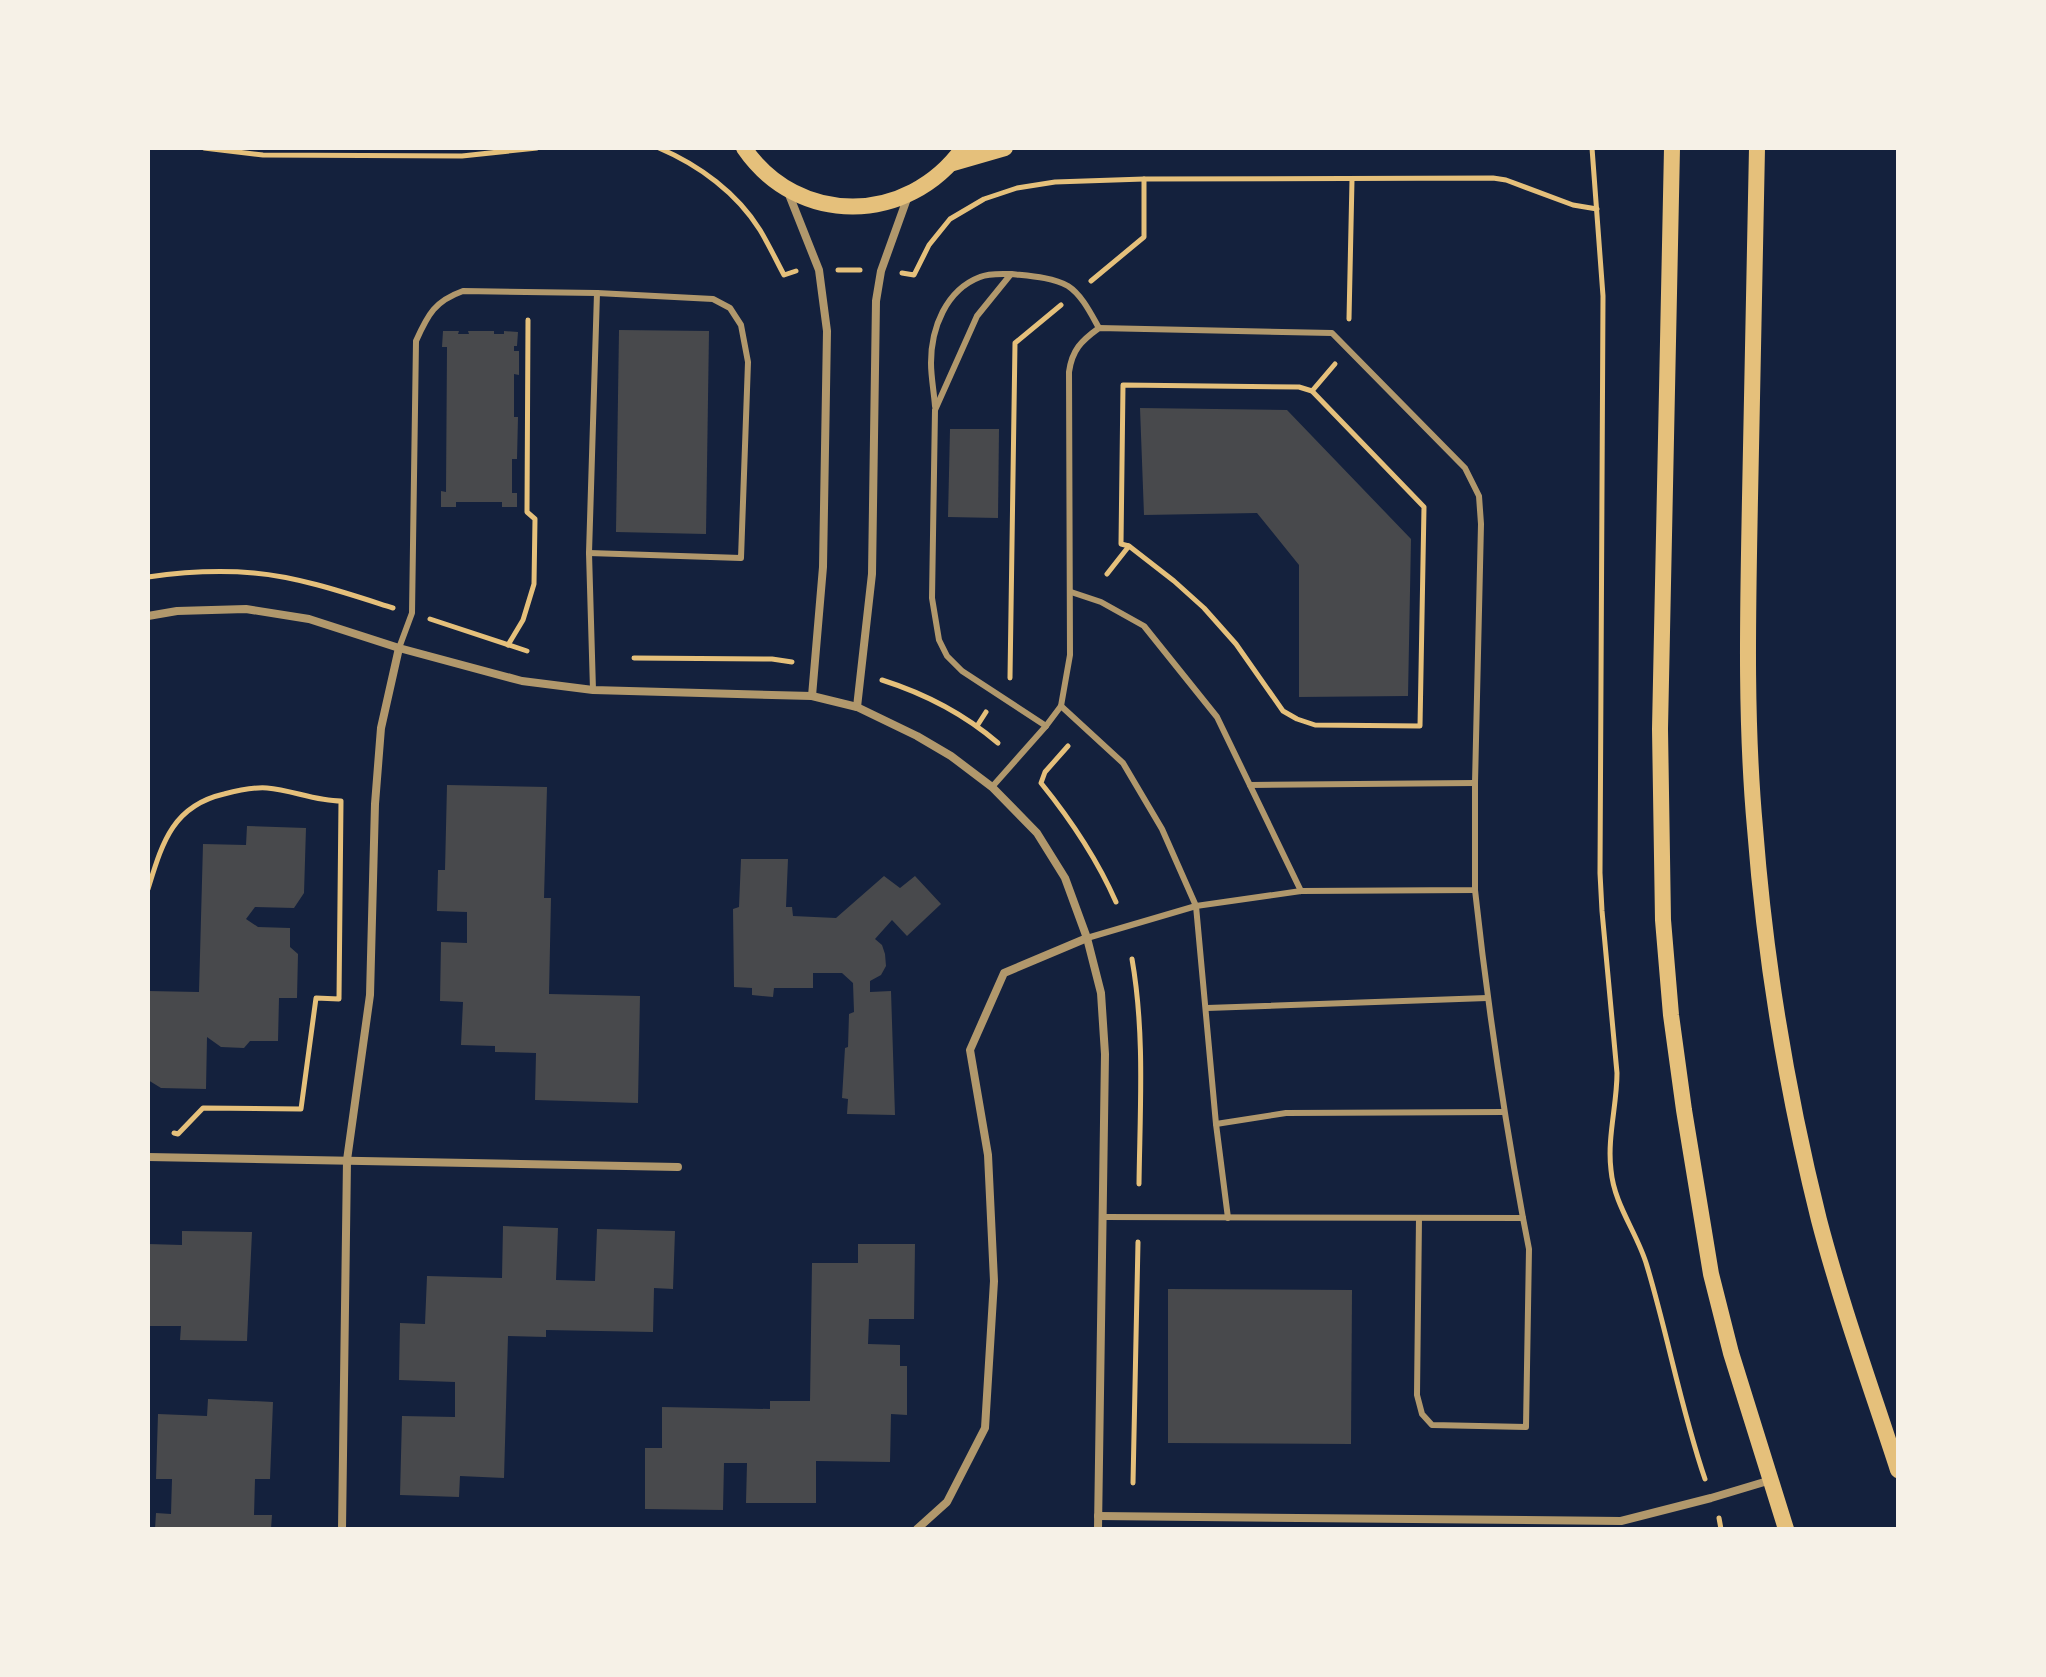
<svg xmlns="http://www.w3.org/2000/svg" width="2046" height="1677" font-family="Arial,sans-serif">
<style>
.building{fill:#48494c}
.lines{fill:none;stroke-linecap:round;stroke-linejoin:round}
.path{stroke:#e5c07b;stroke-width:5}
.service{stroke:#b1986c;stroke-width:6}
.minor{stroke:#b1986c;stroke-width:8}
.secondary{stroke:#e5c07b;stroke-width:16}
</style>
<rect width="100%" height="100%" fill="#14213d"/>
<g class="building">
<polygon points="619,330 709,331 706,534 616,532"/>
<polygon points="443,331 459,331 458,334 469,334 468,331 494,331 494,334 504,334 504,331 518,332 517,346 514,346 514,351 519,351 519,375 514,374 514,417 518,417 517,459 512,459 512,493 517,493 517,507 502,507 502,502 456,502 456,507 441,507 441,491 446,492 447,347 442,347"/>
<polygon points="1140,408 1287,410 1411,539 1408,696 1299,697 1299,565 1257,513 1144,515"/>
<polygon points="950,429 999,429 998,518 948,517"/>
<polygon points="447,785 547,787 544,898 551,898 549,994 640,996 638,1103 535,1100 536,1053 495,1052 495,1046 461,1045 463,1002 440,1001 441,942 467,943 467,912 437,911 438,870 445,870"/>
<polygon points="247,826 306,828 304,893 294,908 255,907 246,919 258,927 290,928 290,947 298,954 297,998 279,998 278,1041 250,1041 244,1048 221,1047 207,1037 206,1089 161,1088 148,1080 148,991 199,992 203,844 246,845"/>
<polygon points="741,859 788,859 786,907 792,907 793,916 836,918 884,876 900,888 915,876 941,904 907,936 892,920 875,939 882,945 885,954 886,966 881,975 870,981 870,992 891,991 895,1115 847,1114 848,1099 842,1098 845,1048 848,1047 849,1014 854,1012 853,983 842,973 813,973 813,988 774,988 773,997 752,995 752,988 734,987 733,909 739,907"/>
<polygon points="503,1226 558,1228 556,1280 595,1281 597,1229 675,1231 673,1289 654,1288 653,1332 546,1330 546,1337 508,1336 504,1478 460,1476 459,1497 400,1495 402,1416 455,1417 455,1382 399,1380 400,1323 425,1324 427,1276 502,1278"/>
<polygon points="182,1231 252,1232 247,1341 180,1340 181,1326 148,1326 148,1244 182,1245"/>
<polygon points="858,1244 915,1244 914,1319 869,1319 868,1344 900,1345 900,1366 907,1366 907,1415 891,1414 890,1462 816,1461 816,1503 746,1503 747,1463 724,1463 723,1510 645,1509 645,1448 662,1448 662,1407 770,1409 770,1401 810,1401 812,1263 858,1263"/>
<polygon points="1168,1289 1352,1290 1351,1444 1168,1443"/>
<polygon points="208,1399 273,1402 270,1479 255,1479 254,1515 272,1515 271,1529 155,1529 156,1513 171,1514 172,1479 156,1479 158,1414 207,1416"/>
</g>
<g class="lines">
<g class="path">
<polyline points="204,148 263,155 462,156 537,148"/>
<path d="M 659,148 C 699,165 737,193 760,230 C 769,245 776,260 784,275 L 796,271"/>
<path d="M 1592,148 L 1603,296 L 1600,873 L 1602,911 L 1617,1073 C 1617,1105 1607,1138 1611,1170 C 1614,1205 1638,1234 1647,1266 C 1668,1336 1681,1409 1705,1479"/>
<polyline points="838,270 860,270"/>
<polyline points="902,273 914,275 929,245 950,219 984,199 1017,188 1055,182 1144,179 1493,178 1506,180 1573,205 1597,209"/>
<polyline points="1091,281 1144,237 1144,179"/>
<polyline points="1349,319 1352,180"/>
<polyline points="1312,391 1335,364"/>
<polyline points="1107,574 1129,546 1174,581 1204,608 1236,644 1283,711 1297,719 1315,725 1420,726 1424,507 1312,391 1299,387 1123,385 1121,544 1129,546"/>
<path d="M 148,577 C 183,572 219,570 254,573 C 300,577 349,594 393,608"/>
<polyline points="430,619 527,651"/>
<polyline points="508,645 523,620 534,584 535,519 527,512 528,320"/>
<polyline points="634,658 772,659 792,662"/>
<polyline points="1010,678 1015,343 1061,305"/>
<path d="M 882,680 C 926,694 963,713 998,743"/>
<polyline points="977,726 986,712"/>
<path d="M 1068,746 L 1045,772 L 1041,783 C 1071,820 1097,859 1116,902"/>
<path d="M 148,889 C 162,844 172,806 224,794 C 239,790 252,787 267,788 C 292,790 315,801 341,801 L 339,999 L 316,998 L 301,1109 L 203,1108 L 178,1134 L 174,1133"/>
<path d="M 1132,959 C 1145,1033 1140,1108 1139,1184"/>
<polyline points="1133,1483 1138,1242"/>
<polyline points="1719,1518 1721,1529"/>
</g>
<g class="service">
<path d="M 935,406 C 934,392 931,377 931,363 C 931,328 946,290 980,277 C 989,273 1001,274 1011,274"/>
<polyline points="1071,592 1101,602 1144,626 1217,717 1301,891"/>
<path d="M 399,648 L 412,613 L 416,341 C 428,314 435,301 463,291 L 597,293 L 713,299 L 730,308 L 741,325 L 748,362 L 741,558 L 589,553"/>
<polyline points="593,690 589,553 597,293"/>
<polyline points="1061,706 1123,763 1162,829 1196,906 1216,1124 1228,1218"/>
<path d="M 1046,726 L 962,671 L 947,656 L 939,640 L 932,598 L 935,410 L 977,316 L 1011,274 C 1029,276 1052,277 1068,286 C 1082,295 1091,314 1099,328"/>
<polyline points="1250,785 1475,783"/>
<path d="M 992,787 L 1046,726 L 1061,706 L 1070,655 L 1069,372 C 1072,350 1081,341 1099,328 L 1332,333 L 1465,468 L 1479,496 L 1481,524 L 1475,783 L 1475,890 L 1301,891 L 1196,906 L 1087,938"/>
<polyline points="1207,1008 1487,998"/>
<polyline points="1216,1124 1286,1113 1504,1112"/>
<path d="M 1104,1217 L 1523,1218 C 1503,1109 1487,1000 1475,890"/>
<polyline points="1419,1218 1417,1395 1422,1414 1432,1425 1526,1427 1529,1249 1523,1218"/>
</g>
<g class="minor">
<polyline points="788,192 819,270 827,331 823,567 812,696"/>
<polyline points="148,616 177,611 246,609 309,619 399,648 522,681 593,690 812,696 857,707 917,736 951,756 992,787 1037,833 1065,878 1087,938 1101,993 1105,1054 1098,1529"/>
<polyline points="857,707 872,574 876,301 881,271 908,196"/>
<polyline points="148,1157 678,1167"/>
<polyline points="1098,1516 1621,1521 1711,1498 1771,1480"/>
<polyline points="342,1529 347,1160 370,995 375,804 381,728 399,648"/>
<polyline points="917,1529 947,1502 985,1428 994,1281 988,1155 970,1050 1004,973 1087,938"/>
</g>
<g class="secondary">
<path d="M 744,148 C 798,227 908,225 963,148"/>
<polyline points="1672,148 1660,729 1663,920 1671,1015 1684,1110 1711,1274 1731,1353 1786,1529"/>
<path d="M 1757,148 C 1755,265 1752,381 1750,498 C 1748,608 1745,718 1755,828 C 1765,959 1787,1092 1819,1220 C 1841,1304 1871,1387 1898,1470"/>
<polyline points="953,163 1005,148"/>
</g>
</g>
<rect width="2046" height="1677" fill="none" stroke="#f6f1e7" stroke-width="300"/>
</svg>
